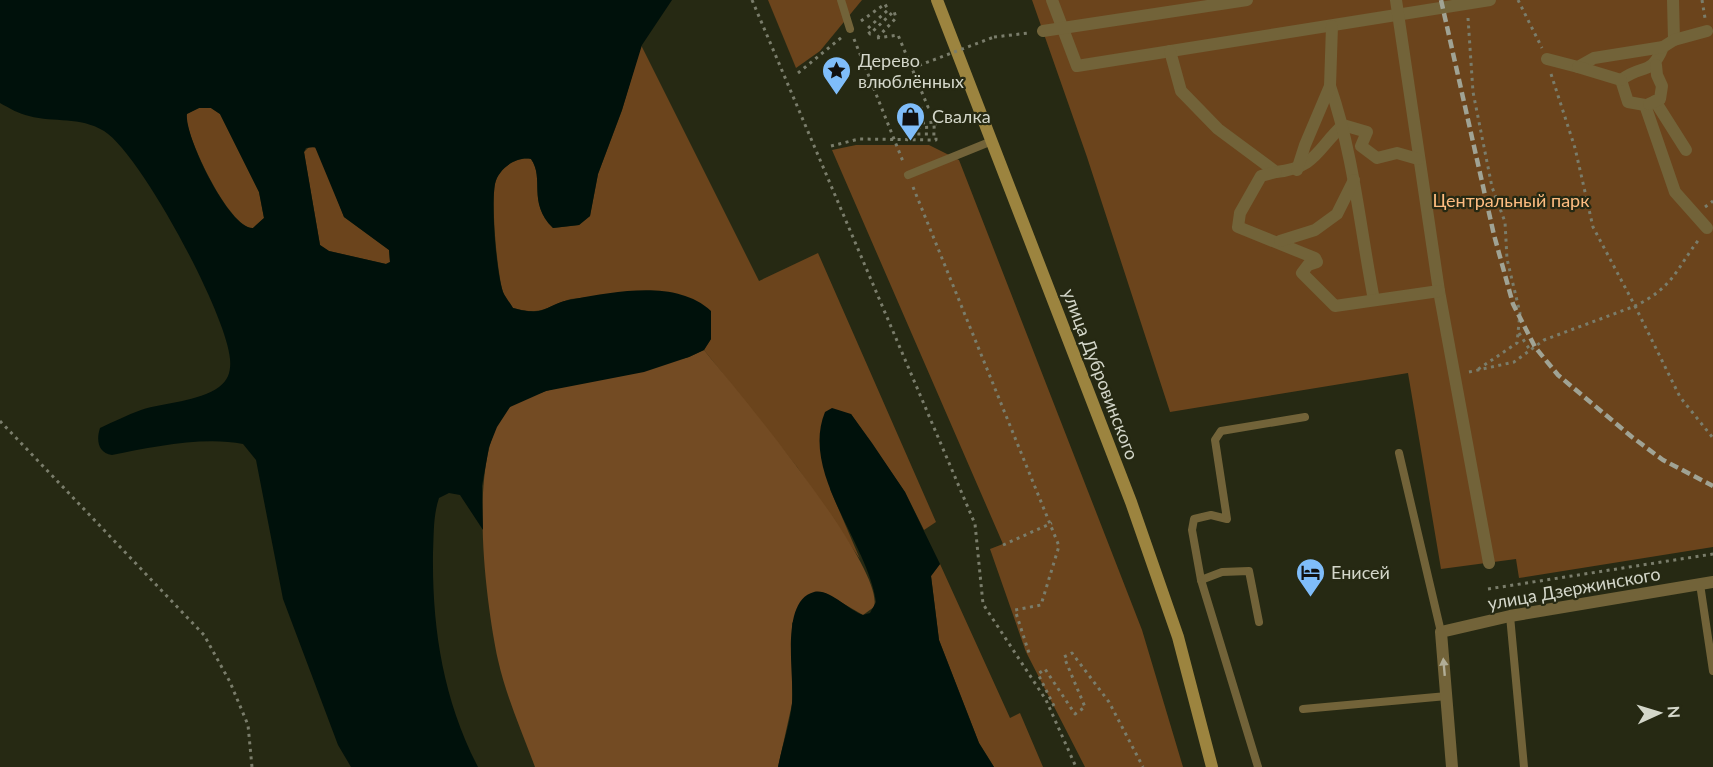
<svg xmlns="http://www.w3.org/2000/svg" width="1713" height="767" font-family="Lato,sans-serif">
<style>
.green{fill:#6b441c}
.forest{fill:#734b23}
.water{fill:#00110b;fill-rule:evenodd}
.lines{fill:none;stroke-linecap:round;stroke-linejoin:round}
.path{stroke:#7a7d6b;stroke-width:3;stroke-dasharray:3 4.5;stroke-linecap:butt}
.service{stroke:#726339;stroke-width:8}
.pedestrian{stroke:#726339;stroke-width:12}
.minor{stroke:#726339;stroke-width:12}
.secondary{stroke:#9c843f;stroke-width:12}
.rail{stroke:#a0a394;stroke-width:4.5;stroke-dasharray:9 4.5;stroke-linecap:butt}
.path-bridge{stroke:#7a7d6b;stroke-width:3;stroke-dasharray:3 4.5;stroke-linecap:butt}
.oneway{fill:#b2ae97}
.labels{text-anchor:middle;dominant-baseline:central;stroke-width:4.5;stroke-linejoin:round;paint-order:stroke}
.poi-label{font-size:18px;fill:#d4d7ca;stroke:#262913;text-anchor:start}
.park-label{font-size:18px;fill:#febd81;stroke:#262913}
.street-label{font-size:18px;fill:#d4d7ca;stroke:#262913}
</style>
<rect width="100%" height="100%" fill="#262913"/>
<g class="green">
<polygon points="768,0 862,0 820,51 796,68"/>
<polygon points="1032,0 1713,0 1713,547 1519,578 1516,559 1441,569 1408,373 1170,412 1087,157"/>
<path d="M 641,45 L 759,281 L 818,253 L 936,522 L 924,530 L 905,492 L 851,414 L 830,489 L 860,559 L 797,467 L 704,350 L 711,339 L 687,298 C 649,290 628,291 590,297 C 584,298 577,298 571,299 C 544,307 544,316 513,308 C 510,303 505,297 503,292 C 497,272 491,204 495,184 C 498,169 516,156 531,159 C 545,179 527,202 553,228 L 579,225 L 590,216 L 598,174 L 622,110 Z"/>
<path d="M 199,108 L 211,108 L 220,114 L 259,192 L 264,218 L 253,228 C 230,230 185,136 186,114 Z"/>
<polygon points="856,145 929,145 959,160 1142,630 1183,767 1085,767 1026,652 990,549 1003,544 832,150"/>
<polygon points="310,146 318,149 344,217 389,250 390,262 386,264 329,251 320,245 304,152"/>
<polygon points="940,564 1010,718 1020,713 1043,767 994,767 979,743 939,640 931,576"/>
</g>
<path class="forest" d="M 704,350 C 735,388 886,567 874,607 L 863,615 L 825,593 L 792,623 L 792,704 L 778,767 L 535,767 C 522,732 506,696 498,660 C 486,604 465,448 510,407 C 531,388 655,366 689,357 Z"/>
<g class="water">
<path d="M 0,0 L 672,0 L 642,45 L 622,110 L 598,174 L 590,216 L 579,225 L 553,228 C 527,202 545,179 531,159 C 516,156 498,169 495,184 C 491,205 496,271 503,292 C 505,297 510,303 513,308 C 549,318 545,303 574,299 C 616,292 676,279 711,311 L 711,339 L 704,350 L 689,357 L 644,372 L 546,391 L 510,407 L 497,427 L 489,447 L 482,486 L 483,530 L 460,495 L 449,493 L 439,498 C 433,516 434,534 433,553 C 432,628 443,699 478,767 L 351,767 L 338,745 L 283,599 L 256,460 L 243,444 C 204,436 151,447 112,455 C 98,453 96,440 100,428 C 113,422 127,415 141,410 C 165,402 198,402 219,387 C 229,380 231,370 230,359 C 227,315 141,154 104,131 C 79,116 55,123 29,116 C 19,114 9,108 0,103 ZM 199,108 L 211,108 L 220,114 L 259,192 L 264,218 L 253,228 C 230,230 184,136 187,114 ZM 315,147 L 344,217 L 389,250 L 390,262 L 386,264 L 329,251 L 320,245 L 304,152 L 306,148 Z"/>
<path d="M 832,408 L 851,414 L 872,443 L 905,492 L 940,564 L 931,576 L 939,640 L 979,743 L 994,767 L 778,767 C 782,746 790,724 792,703 C 795,677 779,601 814,592 C 829,588 848,610 863,615 L 870,613 L 876,602 C 868,543 800,473 825,412 Z"/>
</g>
<g class="lines">
<g class="path">
<polyline points="752,0 975,524 983,604 1046,700 1076,767"/>
<polyline points="1518,0 1542,48"/>
<polyline points="1702,0 1705,18"/>
<polyline points="1468,18 1473,92 1492,187 1505,222 1507,259 1520,313 1517,343 1477,370"/>
<polyline points="861,21 885,4 888,10 867,29 870,34 894,11 896,18 878,37"/>
<polyline points="994,37 1029,33"/>
<polyline points="854,39 904,164"/>
<polyline points="798,73 842,37"/>
<path d="M 1551,74 L 1575,148 L 1593,227 L 1635,306 C 1674,287 1676,269 1700,238"/>
<polyline points="831,146 859,139 936,140 936,134 907,134 907,128 938,127 937,122 906,124 906,112 928,107 898,35 877,38"/>
<polyline points="913,187 1059,546 1041,605 1015,610 1029,653"/>
<polyline points="1705,207 1713,201"/>
<polyline points="1519,333 1530,350"/>
<polyline points="1469,372 1514,362 1544,340 1635,306 1680,397 1713,438"/>
<polyline points="0,421 204,635 230,682 248,725 252,767"/>
<polyline points="1003,545 1052,523"/>
<polyline points="1488,589 1713,554"/>
<polyline points="1054,706 1038,674 1045,669 1075,714 1085,707 1064,657 1072,653 1109,702 1143,767"/>
</g>
<g class="service">
<polyline points="841,0 850,29"/>
<polyline points="908,175 992,141"/>
<polyline points="1399,453 1441,632"/>
<polyline points="1201,580 1192,530 1194,519 1211,515 1227,519 1215,440 1221,431 1305,417"/>
<polyline points="1700,584 1713,671"/>
<polyline points="1510,616 1524,767"/>
<polyline points="1303,709 1447,696"/>
<polyline points="1258,767 1201,580 1222,572 1249,571 1259,622"/>
</g>
<g class="pedestrian">
<polyline points="1052,0 1077,66 1490,0"/>
<polyline points="1396,0 1439,291 1489,563"/>
<polyline points="1673,0 1674,40"/>
<polyline points="1043,31 1247,0"/>
<path d="M 1663,47 C 1651,77 1643,63 1621,80 L 1628,102 L 1645,105 L 1675,192 L 1707,228"/>
<path d="M 1170,51 L 1181,91 L 1218,129 L 1276,172 C 1316,168 1317,149 1343,125 L 1367,132 L 1361,146 L 1377,158 L 1397,153 L 1418,159"/>
<polyline points="1547,59 1578,67 1594,58 1663,47 1674,40 1707,31"/>
<polyline points="1578,67 1621,80"/>
<path d="M 1330,86 C 1354,156 1360,228 1374,300"/>
<polyline points="1655,101 1686,150"/>
<polyline points="1649,104 1660,99 1662,86 1657,75 1656,65"/>
<polyline points="1297,170 1305,145 1330,86 1332,26"/>
<polyline points="1276,172 1261,176 1240,213 1238,227 1315,258 1317,262 1308,265 1302,273 1335,306 1439,291"/>
<polyline points="1280,241 1315,230 1337,214 1354,180"/>
</g>
<polyline class="minor" points="1452,767 1441,632 1510,616 1713,582"/>
<polyline class="secondary" points="937,0 1131,502 1178,637 1212,767"/>
<polyline class="rail" points="1441,0 1494,235 1513,304 1535,347 1558,375 1632,437 1663,460 1713,486"/>
<polyline class="path-bridge" points="912,68 994,37"/>
</g>
<defs><path id="oneway-solid" d="M-6-.8H1V-3.2L6.5 0L1 3.2V.8H-6Z" transform="scale(1.5)"/></defs>
<use class="oneway" href="#oneway-solid" transform="translate(1444 667) rotate(-95)"/>
<defs>
<symbol id="sight-pin" viewBox="-11 -11 22 30"><path d="M0 17L-7.5 6A9.5 9.5 0 1 1 7.5 6Z" fill="#7fbdfa" stroke="#262913"/><path d="M0-6L1.8-2.2L6-1.7L2.9 1.2L3.7 5.4L0 3.3L-3.7 5.4L-2.9 1.2L-6-1.7L-1.8-2.2Z" fill="#111"/></symbol>
<symbol id="shop-pin" viewBox="-11 -11 22 30"><path d="M0 17L-7.5 6A9.5 9.5 0 1 1 7.5 6Z" fill="#7fbdfa" stroke="#262913"/><path d="M-5-2.5h2.3a2.7 3.5 0 0 1 5.4 0H5L5.5 6h-11ZM-1.5-2.5h3a1.5 2.3 0 0 0-3 0Z" fill="#111"/></symbol>
<symbol id="hotel-pin" viewBox="-11 -11 22 30"><path d="M0 17L-7.5 6A9.5 9.5 0 1 1 7.5 6Z" fill="#7fbdfa" stroke="#262913"/><path d="M-6-4.5h1.5V1H6V5H4.5V3h-9V5H-6ZM-4 0a1.8 1.8 0 1 1 3.6 0ZM.5 0V-2.5h3Q6-2.5 6 0Z" fill="#111"/></symbol>
</defs>
<g fill-rule="evenodd">
<use href="#sight-pin" x="820" y="54" width="33" height="45"/>
<use href="#shop-pin" x="894" y="100" width="33" height="45"/>
<use href="#hotel-pin" x="1294" y="556" width="33" height="45"/>
</g>
<g class="labels">
<g class="poi-label">
<text x="858" y="60">Дерево<tspan x="858" dy="21">влюблённых</tspan></text>
<text x="932" y="116">Свалка</text>
<text x="1331" y="572">Енисей</text>
</g>
<g class="park-label">
<text x="1511" y="200">Центральный парк</text>
</g>
<g class="street-label">
<text transform="translate(1101 374) rotate(69)">улица Дубровинского</text>
<text transform="translate(1574 588) rotate(-10)">улица Дзержинского</text>
</g>
</g>
<g transform="translate(1659 713) rotate(86)" stroke="#262913" stroke-width="4.5" paint-order="stroke">
<path d="M0-4.5L10 22L0 15L-10 22Z" fill="#d4d7ca"/>
<text y="-9" font-size="16" font-weight="bold" text-anchor="middle" fill="#d4d7ca">N</text>
</g>
</svg>
